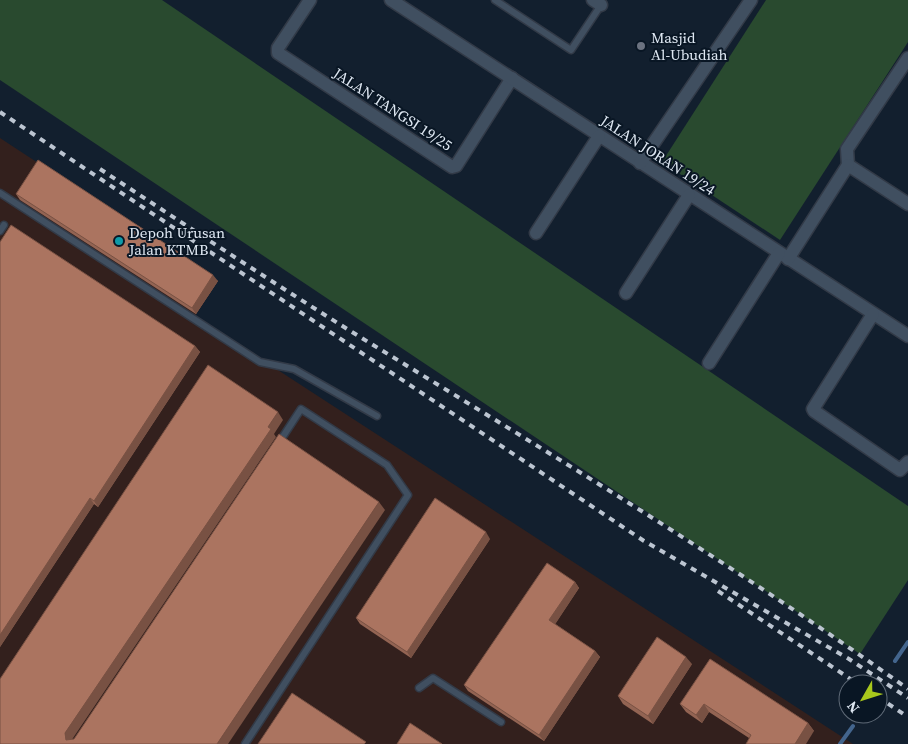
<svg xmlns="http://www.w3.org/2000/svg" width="908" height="744" font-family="'Source Serif 4',serif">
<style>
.industrial{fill:#33201d}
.green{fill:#294a2f}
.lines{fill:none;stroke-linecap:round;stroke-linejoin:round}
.stream{stroke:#43658d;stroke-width:4}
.lane-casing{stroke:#323a47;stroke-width:9}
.street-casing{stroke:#323a47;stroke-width:15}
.lane{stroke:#404f60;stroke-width:6}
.street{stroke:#404f60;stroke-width:12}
.rail{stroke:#bcc5d1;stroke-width:4;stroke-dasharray:6 6;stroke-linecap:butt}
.wall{fill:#936453}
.shaded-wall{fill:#785143}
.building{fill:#ab7460;stroke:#785143}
.worship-dot{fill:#6b7280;stroke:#091624;stroke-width:2}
.culture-dot{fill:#0f9aa8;stroke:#091624;stroke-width:2}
.labels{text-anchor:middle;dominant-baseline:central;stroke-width:4;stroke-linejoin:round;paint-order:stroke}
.poi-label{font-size:15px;fill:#dfe8f3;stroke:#091624;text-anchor:start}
.street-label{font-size:15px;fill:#dfe8f3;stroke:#091624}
</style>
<rect width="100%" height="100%" fill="#121f2e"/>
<polygon class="industrial" points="0,138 218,281 195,316 853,744 0,744"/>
<g class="green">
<polygon points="0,0 162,0 908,506 908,580 860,654 0,80"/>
<polygon points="766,0 908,0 908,42 780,240 662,162"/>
</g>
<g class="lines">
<g class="stream">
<polyline points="895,661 908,642"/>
<polyline points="840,744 853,726"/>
</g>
<defs>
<g id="lane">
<polyline points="495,0 571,50 601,5"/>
<polyline points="0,193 260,362 294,369 377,416"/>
<polyline points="0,231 4,225"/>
<polyline points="419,688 433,678 501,722"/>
<polyline points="245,744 408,495 387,465 301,409 278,444"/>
</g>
<g id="street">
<polyline points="310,0 278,48 278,53 452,167 456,166 512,78"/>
<polyline points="391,0 908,336"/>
<polyline points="593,0 601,5"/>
<polyline points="640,163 751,0"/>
<polyline points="848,165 847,149 908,58"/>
<polyline points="848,165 908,204"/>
<polyline points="536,233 599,136"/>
<polyline points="788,259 848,165"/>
<polyline points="626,293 689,195"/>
<polyline points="873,314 813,409 814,411 900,470 908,462"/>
<polyline points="709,363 779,253"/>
</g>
</defs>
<use href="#lane" class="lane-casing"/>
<use href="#street" class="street-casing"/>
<use href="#lane" class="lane"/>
<use href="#street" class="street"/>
<g class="rail">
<polyline points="0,112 644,541 849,659 908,698"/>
<path d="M 100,169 C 184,224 267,279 352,332 C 539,447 729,561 908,689"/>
<polyline points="718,591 858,684"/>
<polyline points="878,697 908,717"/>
</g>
</g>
<g class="wall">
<polygon points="16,194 218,281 196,314 20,200"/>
<polygon points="0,242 195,346 200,352 98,507 94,504 0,647"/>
<polygon points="490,539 411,658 360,624 356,618"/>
<polygon points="575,582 579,588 555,624 595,651 600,657 544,741 468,691 464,685"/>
<polygon points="710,659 808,723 814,731 749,738 709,712 702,723 686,712 680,704"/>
<polygon points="692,664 653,724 623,704 618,696"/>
</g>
<g class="shaded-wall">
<polygon points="213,275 218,281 196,314 192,308"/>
<polygon points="195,346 200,352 98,507 94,501"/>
<polygon points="278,412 283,420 274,434 276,437 71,741 66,740 65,733"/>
<polygon points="90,498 94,504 0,647 0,635"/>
<polygon points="379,502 385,510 228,744 217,744"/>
<polygon points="486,532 490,539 411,658 407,652"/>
<polygon points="575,582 579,588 554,626 549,620"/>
<polygon points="595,651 600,657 544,741 539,735"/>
<polygon points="686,657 692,664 653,724 648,716"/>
<polygon points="704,704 709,712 702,723 696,715"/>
<polygon points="808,723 814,731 806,744 795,744"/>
</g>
<g class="building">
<polygon points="38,160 213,275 192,308 16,194"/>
<polygon points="11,225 195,346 94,501 90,498 0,635 0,242"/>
<polygon points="208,365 278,412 268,427 271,429 65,733 66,740 74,739 279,434 379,502 217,744 0,744 0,679"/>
<polygon points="435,498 486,532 407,652 356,618"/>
<polygon points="547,563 575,582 549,620 595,651 539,735 464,685"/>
<polygon points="657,637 686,657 648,716 618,696"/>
<polygon points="710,659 808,723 795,744 746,744 751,735 704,704 696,715 680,704"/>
<polygon points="292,693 366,742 364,744 258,744"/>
<polygon points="410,723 442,744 397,744"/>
</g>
<circle class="worship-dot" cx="641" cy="46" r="5"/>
<circle class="culture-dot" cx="119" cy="241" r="5"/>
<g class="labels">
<g class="poi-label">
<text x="651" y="37">Masjid<tspan x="651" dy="17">Al-Ubudiah</tspan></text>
<text x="129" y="232">Depoh Urusan<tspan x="129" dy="17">Jalan KTMB</tspan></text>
</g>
<g class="street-label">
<text transform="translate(393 109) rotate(33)">JALAN TANGSI 19/25</text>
<text transform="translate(658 155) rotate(33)">JALAN JORAN 19/24</text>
</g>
</g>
<g transform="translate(863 699) rotate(231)"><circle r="24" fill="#091624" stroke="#5f6a77"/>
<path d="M0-4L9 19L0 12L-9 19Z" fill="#a8c71c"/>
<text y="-8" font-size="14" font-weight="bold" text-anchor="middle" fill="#dfe8f3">N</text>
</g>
</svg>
